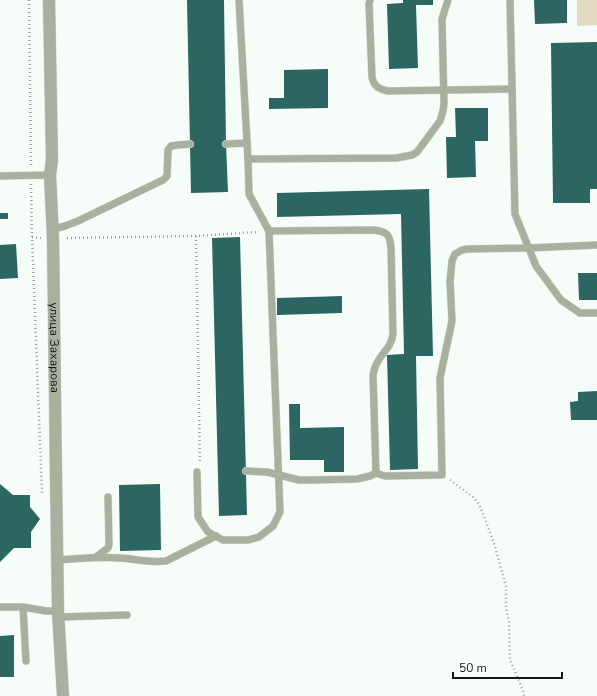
<svg xmlns="http://www.w3.org/2000/svg" width="597" height="696" font-family="'Nunito Sans',sans-serif">
<style>
.green{fill:#e2dabe}
.building{fill:#2b6662}
.lines{fill:none;stroke-linecap:round;stroke-linejoin:round}
.lane-casing{stroke:#d1d9d4;stroke-width:8}
.street-casing{stroke:#d1d9d4;stroke-width:13}
.path{stroke:#99a29c;stroke-width:2.5;stroke-dasharray:1 3;stroke-linecap:butt}
.lane{stroke:#a8b09e;stroke-width:7}
.street{stroke:#a8b09e;stroke-width:12}
.labels{text-anchor:middle;dominant-baseline:central;stroke-width:4;stroke-linejoin:round;paint-order:stroke}
.street-label{font-size:12px;fill:#0e1a13;stroke:#fff}
</style>
<rect width="100%" height="100%" fill="#f6fdf9"/>
<polygon class="green" points="577,0 597,0 597,25 577,26"/>
<g class="building">
<polygon points="187,0 224,0 226,144 228,192 191,193"/>
<polygon points="403,0 433,0 433,5 416,5 418,68 389,69 387,4 403,3"/>
<polygon points="534,0 567,0 567,23 535,24"/>
<polygon points="597,42 597,189 590,189 590,203 553,203 551,43"/>
<polygon points="328,69 328,108 269,109 269,98 284,98 284,70"/>
<polygon points="455,108 488,108 488,141 475,141 476,177 447,178 446,137 456,137"/>
<polygon points="429,189 433,356 416,356 418,469 390,470 387,355 404,354 401,214 277,217 277,193"/>
<rect x="0" y="213" width="8" height="6"/>
<polygon points="240,237 247,515 219,516 212,238"/>
<polygon points="16,244 18,278 0,279 0,245"/>
<polygon points="578,273 597,273 597,300 579,300"/>
<polygon points="342,296 342,313 277,315 277,298"/>
<polygon points="597,391 597,420 571,420 570,402 578,401 578,392"/>
<polygon points="289,404 300,404 300,428 344,427 344,472 324,472 324,460 290,460"/>
<polygon points="0,484 13,495 30,495 30,507 40,519 31,532 31,548 14,548 0,562"/>
<polygon points="160,484 161,550 120,551 119,485"/>
<polygon points="14,635 14,677 0,677 0,636"/>
</g>
<g class="lines">
<defs>
<g id="lane">
<path d="M 370,0 L 369,4 L 372,77 C 374,87 379,89 388,91 L 512,89"/>
<polyline points="510,0 515,214 536,266 561,300 580,313 597,313"/>
<polyline points="226,144 247,143"/>
<polyline points="248,159 396,158 412,155 417,152 440,121 443,111 444,104 442,19 448,0"/>
<polyline points="0,176 50,175"/>
<polyline points="52,229 65,226 78,221 163,180 167,176 168,150 171,146 178,145 190,144"/>
<path d="M 269,231 L 374,230 C 388,232 390,235 391,248 L 393,334 C 391,348 383,351 377,363 C 375,366 374,371 373,375 L 376,473 L 385,476 L 442,475 L 440,378 L 452,321 L 450,281 L 452,261 L 455,254 L 462,250 L 467,249 L 528,248 L 597,245"/>
<polyline points="246,471 267,472 299,480 315,480 357,479 370,476 376,473"/>
<polyline points="197,472 198,517 208,532 223,540 248,540 259,537 273,526 280,512 269,231 249,194 248,159 239,0"/>
<polyline points="96,557 108,548 109,544 108,497"/>
<path d="M 57,560 C 78,559 99,556 120,558 C 136,559 150,563 166,561 L 216,536"/>
<polyline points="0,607 23,607 46,611 58,611"/>
<polyline points="23,607 26,661"/>
<polyline points="59,617 127,615"/>
</g>
<g id="street">
<path id="s1" d="M 49,0 L 52,160 L 50,175 L 53,238 L 56,476 L 58,611 L 63,696"/>
</g>
</defs>
<use href="#lane" class="lane-casing"/>
<use href="#street" class="street-casing"/>
<g class="path">
<polyline points="29,0 31,165"/>
<polyline points="31,184 32,237 42,493"/>
<polyline points="196,236 200,463"/>
<polyline points="32,237 42,238"/>
<polyline points="67,238 196,236 257,232"/>
<polyline points="450,480 473,497 479,504 490,532 495,547 506,586 506,608 509,622 510,660 523,690 524,696"/>
</g>
<use href="#lane" class="lane"/>
<use href="#street" class="street"/>
</g>
<g class="labels">
<g class="street-label">
<text stroke="none"><textPath href="#s1" startOffset="348">улица Захарова</textPath></text>
</g>
</g>
<path d="M453 672v6h109v-6" fill="none" stroke="#0e1a13" stroke-width="2"/>
<text x="459" y="672" font-size="12" fill="#0e1a13" stroke="#ffffff" stroke-width="3" paint-order="stroke">50 m</text>
</svg>
